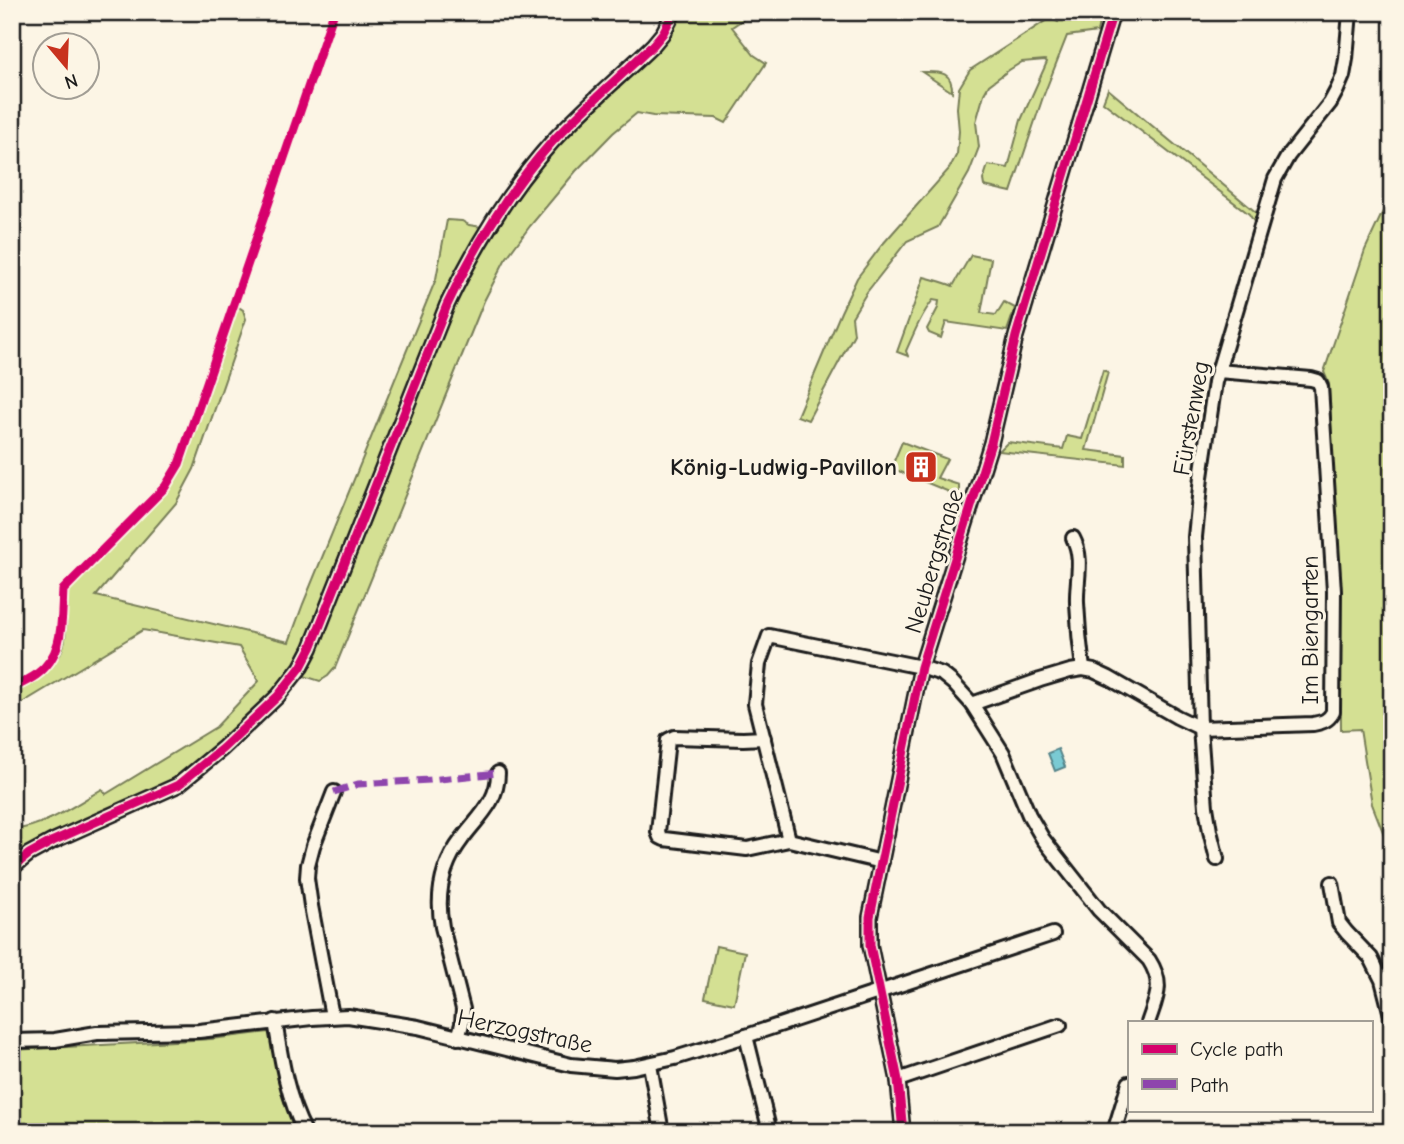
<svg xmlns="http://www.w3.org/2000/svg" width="1404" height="1144" font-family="'Comic Neue',sans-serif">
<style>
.green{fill:#d4e093;stroke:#787e58;stroke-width:2}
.water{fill:#7acad3;stroke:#54848a;stroke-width:2}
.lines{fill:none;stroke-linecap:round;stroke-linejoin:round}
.minor-casing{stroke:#1c1c1c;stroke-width:18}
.minor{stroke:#fcf5e5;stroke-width:12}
.quiet{stroke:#8e44ad;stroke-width:7;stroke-dasharray:14 7;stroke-linecap:butt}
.cycleway-casing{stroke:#fcf5e5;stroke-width:13}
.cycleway{stroke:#d6006c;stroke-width:9}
.labels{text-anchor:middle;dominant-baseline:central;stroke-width:6;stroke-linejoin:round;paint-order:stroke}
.street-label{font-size:24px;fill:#1c1c1c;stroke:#fcf5e5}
.poi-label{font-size:24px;font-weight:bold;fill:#1c1c1c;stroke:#fcf5e5;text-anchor:end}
</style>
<rect width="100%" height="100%" fill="#fcf5e5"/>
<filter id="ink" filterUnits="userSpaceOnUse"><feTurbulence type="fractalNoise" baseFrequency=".0143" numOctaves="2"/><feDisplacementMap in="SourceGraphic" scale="14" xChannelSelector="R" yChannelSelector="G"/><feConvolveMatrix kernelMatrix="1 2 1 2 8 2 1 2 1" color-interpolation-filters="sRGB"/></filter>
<g filter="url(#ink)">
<g class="green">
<polygon points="681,12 754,12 732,27 754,55 766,63 726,123 716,118 653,116 637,113 613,133 576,171 530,226 505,260 484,301 335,668 328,676 320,681 304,676 322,642 354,552 417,395 469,274 505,216 535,171 569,133 650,57 673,29"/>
<polygon points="1065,12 1101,12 1097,32 1067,36 1043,97 1011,192 984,186 983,180 988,165 1008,168 1021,120 1047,62 1045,60 1022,62 1009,70 989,85 984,94 976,122 979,147 969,173 938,227 907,241 867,292 852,317 854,334 808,420 797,416 841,312 857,278 882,245 949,169 957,154 959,131 957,108 959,88 970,70 1050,18 1058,22"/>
<path d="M 922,72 C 938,72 953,70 952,92 Z"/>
<polygon points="1108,89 1258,214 1256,225 1249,214 1103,102"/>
<polygon points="1392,192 1392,855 1372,804 1360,729 1341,730 1340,592 1329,384 1324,372 1365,250"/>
<path d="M 447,220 L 462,221 L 469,225 L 482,227 L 474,239 L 453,282 L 337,562 L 303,650 L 277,689 L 179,780 L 86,819 L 32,847 L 12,860 L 12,830 C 46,826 74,806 102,789 L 106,794 L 216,727 L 259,681 L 239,647 L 143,630 L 12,709 L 12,695 C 27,685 56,668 62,650 C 69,633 65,608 68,589 L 155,502 L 180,470 L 237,306 L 243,310 L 246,319 L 194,469 L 176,503 L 96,596 L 289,642 L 303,604 L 436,279 Z"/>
<path d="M 971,255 L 991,259 L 981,313 L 996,315 L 1004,302 L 1015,308 L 1007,331 L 946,322 L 941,338 L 929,333 L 927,329 L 938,308 L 939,301 L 933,300 C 921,315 914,333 906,351 L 908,356 L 897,352 L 924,277 C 934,280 944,282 953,286 Z"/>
<polygon points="1103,370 1108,372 1086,450 1125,455 1125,465 999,451 1008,442 1063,449 1067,436 1082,439"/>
<polygon points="902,442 947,459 937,478 959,485 959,496 891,468"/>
<polygon points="716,946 745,952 734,1004 705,998"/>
<polygon points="269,1032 298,1132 12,1132 12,1050 211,1039"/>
</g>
<polygon class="water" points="1058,749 1065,767 1055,771 1048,753"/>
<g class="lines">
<defs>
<g id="minor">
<path d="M 1073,538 C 1084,558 1076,581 1077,603 C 1078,625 1080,647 1083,669"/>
<path d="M 972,704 L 1040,680 L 1070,671 L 1083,669 L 1094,671 L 1109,678 L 1177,717 L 1200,728 L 1313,724 C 1323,722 1328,721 1333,712 L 1334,591 L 1321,387 L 1318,381 L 1311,379 L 1218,371"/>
<polyline points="764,738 743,739 674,737 668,740 658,832 660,837 664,839 747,849 789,840 882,862"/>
<path d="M 789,840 L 755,704 L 759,664 L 769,636 L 921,667 L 942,674 L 953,683 L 972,704 L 1003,753 L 1029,815 L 1043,839 L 1099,910 L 1149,960 C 1165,985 1156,998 1148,1023"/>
<polyline points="1217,859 1210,831 1206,807 1200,728 1195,537 1201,477 1215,382 1275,179 1288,156 1330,103 1337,90 1343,76 1346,59 1350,12"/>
<path d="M 12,868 L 29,854 L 53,841 L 178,785 L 223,748 L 278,696 L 301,667 L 311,648 L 447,305 C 475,246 508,191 552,142 C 583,108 620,77 653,45 L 663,33 L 674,12"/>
<polyline points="1332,883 1339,923 1347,933 1371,958 1382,980 1392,1019"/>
<polyline points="332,1016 311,906 307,878 308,865 313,846 334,792"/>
<path d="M 275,1021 C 281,1058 287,1098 305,1132"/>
<polyline points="746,1036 770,1132"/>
<path d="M 458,1038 L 462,1024 L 463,1009 L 442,927 C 436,895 442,865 462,839 C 478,817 498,802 498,773"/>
<polyline points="12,1041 55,1040 97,1033 199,1031 312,1018 348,1016 418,1027 571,1065 615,1069 634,1067 675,1058 746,1036 1053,934"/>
<polyline points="650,1065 662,1132"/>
<polyline points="898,1080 1060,1025"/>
<polyline points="903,1132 898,1080 870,945 870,917 921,667 991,443 1016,336 1113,12"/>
<polyline points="1114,1132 1129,1083"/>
</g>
</defs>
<use href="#minor" class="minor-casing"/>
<use href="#minor" class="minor"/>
<polyline class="quiet" points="334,792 358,784 430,780 498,773"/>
<defs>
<g id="cycleway">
<path d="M 12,688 C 20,684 29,680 36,675 C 65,654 61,621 63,590 L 165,487 L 179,464 L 334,12"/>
<path d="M 12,868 L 29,854 L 53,841 L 178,785 L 223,748 L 278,696 L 301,667 L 311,648 L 447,305 C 475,246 508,191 552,142 C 583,108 620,77 653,45 L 663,33 L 674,12"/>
<polyline points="903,1132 898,1080 870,945 870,917 921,667 991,443 1016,336 1113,12"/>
</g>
</defs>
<use href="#cycleway" class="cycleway-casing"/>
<use href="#cycleway" class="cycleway"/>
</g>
</g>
<defs>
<symbol id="building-square" viewBox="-11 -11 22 22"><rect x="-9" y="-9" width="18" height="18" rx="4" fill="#c8321e" stroke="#fcf5e5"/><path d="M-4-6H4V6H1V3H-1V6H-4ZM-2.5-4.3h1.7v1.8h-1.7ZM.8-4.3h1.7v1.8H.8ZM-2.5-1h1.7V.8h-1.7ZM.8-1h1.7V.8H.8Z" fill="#fff"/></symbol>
</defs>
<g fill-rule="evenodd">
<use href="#building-square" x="902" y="448" width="38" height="38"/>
</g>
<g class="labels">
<g class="street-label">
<text transform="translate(1191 418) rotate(-80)">Fürstenweg</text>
<text transform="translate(934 561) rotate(-73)">Neubergstraße</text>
<text transform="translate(1310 630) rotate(-90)">Im Biengarten</text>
<text transform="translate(525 1031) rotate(12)">Herzogstraße</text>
</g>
<g class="poi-label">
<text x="897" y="467">König-Ludwig-Pavillon</text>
</g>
</g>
<rect width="1404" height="1144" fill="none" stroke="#fcf5e5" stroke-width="42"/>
<rect x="21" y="21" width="1362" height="1102" fill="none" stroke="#1c1c1c" stroke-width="2.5" filter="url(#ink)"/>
<rect x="1128" y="1021" width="245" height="91" fill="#fcf5e5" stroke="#a29e95" stroke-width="2"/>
<rect x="1142" y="1044" width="35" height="10" fill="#d6006c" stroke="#a29e95" stroke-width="2"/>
<text x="1190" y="1056" font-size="21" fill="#1c1c1c">Cycle path</text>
<rect x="1142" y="1079" width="35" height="10" fill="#8e44ad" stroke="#a29e95" stroke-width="2"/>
<text x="1190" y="1092" font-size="21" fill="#1c1c1c">Path</text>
<g transform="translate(66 66) rotate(161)"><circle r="33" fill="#fcf5e5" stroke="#a29e95" stroke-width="2"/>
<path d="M0-5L12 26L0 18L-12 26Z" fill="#c8321e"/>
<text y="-10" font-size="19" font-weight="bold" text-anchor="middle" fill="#1c1c1c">N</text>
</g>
</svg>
